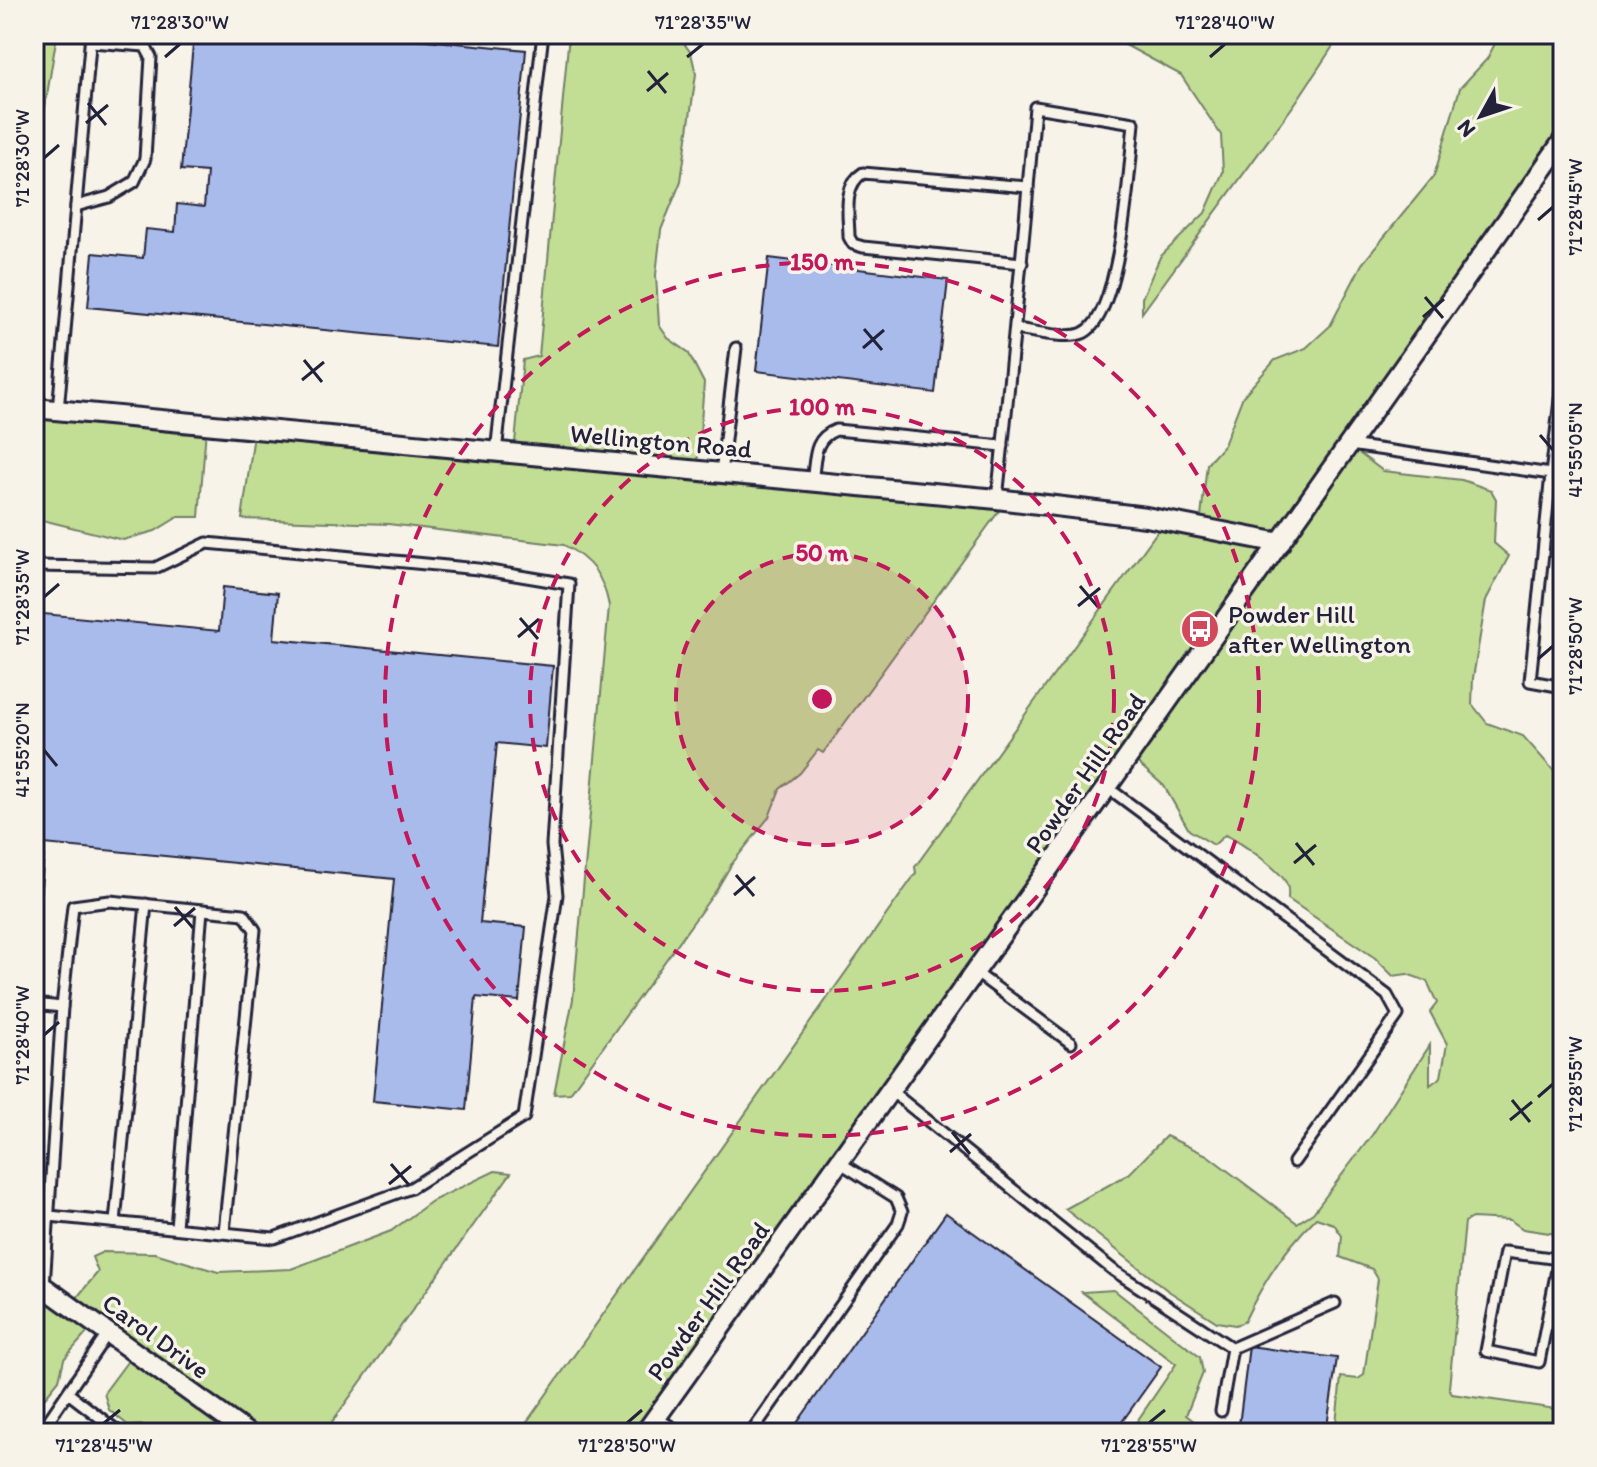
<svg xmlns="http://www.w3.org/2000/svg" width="1597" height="1467" font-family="Itim,sans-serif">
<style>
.green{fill:#c2dd94;stroke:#728068;stroke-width:2}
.building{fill:#a9bbeb;stroke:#22223b;stroke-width:2}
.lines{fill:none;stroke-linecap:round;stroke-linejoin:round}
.service-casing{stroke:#22223b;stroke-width:15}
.minor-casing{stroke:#22223b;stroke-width:24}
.service{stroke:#f7f3e8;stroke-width:9}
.minor{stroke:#f7f3e8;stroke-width:18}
.ticks{fill:none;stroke:#22223b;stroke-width:3}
.ring{fill:none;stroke:#c2185b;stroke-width:4;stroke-dasharray:14 10}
.labels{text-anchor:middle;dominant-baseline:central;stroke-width:7;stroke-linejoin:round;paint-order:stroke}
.street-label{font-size:26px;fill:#22223b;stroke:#f7f3e8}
.poi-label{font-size:26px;fill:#22223b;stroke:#f7f3e8;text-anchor:start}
.centre{fill:#c2185b;stroke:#f7f3e8;stroke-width:4}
.ring-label{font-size:24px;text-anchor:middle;font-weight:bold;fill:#c2185b;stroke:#f7f3e8;stroke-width:7;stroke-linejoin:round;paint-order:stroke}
.neatline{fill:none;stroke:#22223b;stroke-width:3}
.ticks-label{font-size:20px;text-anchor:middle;fill:#22223b}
</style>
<rect width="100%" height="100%" fill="#f7f3e8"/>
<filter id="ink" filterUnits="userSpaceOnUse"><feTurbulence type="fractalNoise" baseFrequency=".0125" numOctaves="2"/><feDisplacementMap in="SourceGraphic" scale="16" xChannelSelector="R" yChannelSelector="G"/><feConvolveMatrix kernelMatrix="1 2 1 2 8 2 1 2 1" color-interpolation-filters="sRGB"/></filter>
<g filter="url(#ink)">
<g class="green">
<polygon points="34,34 57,34 40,138 34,127"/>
<path d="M 569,34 L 677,34 L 691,53 L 696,74 L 681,181 L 661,230 L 656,275 L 659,325 L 668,338 L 688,352 L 704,383 L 697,472 L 1004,504 L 823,753 L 818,750 L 800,773 L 780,789 L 769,817 L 731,865 L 717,889 L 570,1093 L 554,1094 L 573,999 L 609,606 C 603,575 591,560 564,545 L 388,524 L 242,519 L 254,434 L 514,453 L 523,360 L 539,356 Z"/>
<polygon points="1105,34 1341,34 1296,102 1142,313 1142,298 1160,257 1205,213 1223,172 1221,135 1181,75"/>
<path d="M 1500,34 L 1563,34 L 1563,141 L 1351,447 L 1383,471 L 1462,480 L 1491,490 L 1496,499 L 1494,543 L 1509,556 L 1486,600 L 1473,678 L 1472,704 L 1487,723 L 1523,736 L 1561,779 L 1563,787 L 1563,1235 L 1523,1229 L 1510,1220 L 1472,1218 L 1465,1222 L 1449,1388 L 1452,1394 L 1563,1410 L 1563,1433 L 1335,1433 L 1341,1377 L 1358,1379 L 1364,1375 L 1378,1279 L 1372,1269 L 1340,1257 L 1342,1236 L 1334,1224 L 1316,1218 C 1285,1248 1263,1282 1244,1322 L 1235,1325 L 1217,1322 L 1167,1290 L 1065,1209 L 1129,1174 L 1166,1136 L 1207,1155 L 1297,1223 L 1313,1213 L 1372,1135 L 1430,1045 L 1430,1085 L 1441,1077 L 1447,1044 L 1430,1012 L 1437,1003 L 1427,981 L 1407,974 L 1393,976 L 1375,958 L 1288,899 C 1288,894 1289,890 1287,885 C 1283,871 1239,841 1225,835 L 1214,845 L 1189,830 L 1164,786 L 1131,757 L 645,1433 L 519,1433 L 916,873 L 915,867 L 1162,525 L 1172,516 L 1201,517 L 1207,464 L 1224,445 L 1243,396 L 1275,360 L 1306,348 L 1330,326 L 1362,264 L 1434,176 L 1460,88 L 1487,59 Z"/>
<polygon points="34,410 206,429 199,517 178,517 155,531 123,540 34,518"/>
<polygon points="495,1171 511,1173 324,1433 153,1433 144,1425 129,1426 109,1410 104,1393 130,1358 93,1326 64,1359 59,1380 34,1411 34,1299 40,1290 70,1306 98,1272 92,1257 103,1252 155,1253 218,1272 291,1269 391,1231 432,1201"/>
<polygon points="1114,1290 1200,1357 1203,1373 1186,1415 1203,1428 1220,1433 1129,1433 1176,1364 1082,1292"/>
</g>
<g class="building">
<polygon points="194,34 365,34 526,50 498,347 88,307 93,253 143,258 146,229 175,232 177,204 204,207 207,172 181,170"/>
<polygon points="769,258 948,280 935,393 756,371"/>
<polygon points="223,587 278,593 274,639 553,666 546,748 497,743 480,923 526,927 519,1001 476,997 466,1110 373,1101 394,879 45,844 34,963 34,613 219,631"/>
<polygon points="946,1213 1161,1367 1114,1433 790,1433"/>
<polygon points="1563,1325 1563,1382 1555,1381"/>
<polygon points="1249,1346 1337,1358 1326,1433 1238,1433"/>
</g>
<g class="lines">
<defs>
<g id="service">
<polyline points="76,206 109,197 134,182 145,159 151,57 145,46 91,42"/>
<path d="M 1022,263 L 863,247 L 853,244 L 849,237 C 849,216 842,186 863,173 L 1028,187"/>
<polyline points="58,411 91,34"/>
<polyline points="1350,445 1551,474 1530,681 1563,687"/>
<polyline points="496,452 542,42 539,34"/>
<polyline points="721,473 736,348"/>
<polyline points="1551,474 1563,376"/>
<path d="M 812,482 C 816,459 812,439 836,430 L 1003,446"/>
<path d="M 997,499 C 1011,368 1024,238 1035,107 L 1134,123 C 1130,163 1121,317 1083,333 C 1068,340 1033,331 1016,329"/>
<polyline points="34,566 155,568 207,543 478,569 569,584 552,845 557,895 524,1117 411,1188 274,1238 49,1216"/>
<polyline points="1107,787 1387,995 1398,1015 1294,1162"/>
<polyline points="975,972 1071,1043"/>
<polyline points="34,1004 62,1007"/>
<polyline points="891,1091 1113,1270 1232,1348 1221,1411"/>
<polyline points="115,1222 146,904"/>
<polyline points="176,1227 202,910"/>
<polyline points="1559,1259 1539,1362 1486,1351 1505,1252 1559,1259 1563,1259"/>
<polyline points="44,1287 62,1007 73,906 110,901 244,914 255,930 224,1232"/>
<polyline points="1232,1348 1335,1303"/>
<polyline points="68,1393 120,1433"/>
<polyline points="656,1418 682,1433"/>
<polyline points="40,1433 108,1333"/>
<polyline points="751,1433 898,1224 902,1212 896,1198 839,1162"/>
</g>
<g id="minor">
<polyline points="34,408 997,499 1146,517 1280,543"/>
<polyline points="34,1280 247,1433"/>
<polyline points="645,1433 1107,787 1563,141"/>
</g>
</defs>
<use href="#service" class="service-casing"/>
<use href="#minor" class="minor-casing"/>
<use href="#service" class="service"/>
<use href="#minor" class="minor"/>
</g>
</g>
<path class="ticks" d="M 165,57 L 180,44M 687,57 L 703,44M 1210,57 L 1225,44M 648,71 L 666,93M 647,91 L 668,73M 88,103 L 106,125M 86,123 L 108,105M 44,158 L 59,145M 1538,220 L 1553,207M 1425,297 L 1443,318M 1423,317 L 1444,299M 864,329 L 882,350M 863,348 L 884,330M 304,360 L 322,382M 302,380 L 324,362M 1540,435 L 1553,450M 1080,586 L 1098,607M 44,597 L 59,584M 1078,606 L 1100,588M 520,618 L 538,639M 518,637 L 539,619M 1538,659 L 1553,646M 44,750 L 57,766M 1296,843 L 1314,865M 1294,863 L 1316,845M 736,875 L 754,896M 734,895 L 755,877M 175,907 L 193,928M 174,926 L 195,908M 44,1035 L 59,1022M 1538,1097 L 1553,1084M 1512,1100 L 1530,1122M 1510,1120 L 1532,1102M 952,1132 L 970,1154M 950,1152 L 971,1134M 391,1164 L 409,1185M 389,1184 L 411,1166M 104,1423 L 120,1410M 627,1423 L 642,1410M 1149,1423 L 1165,1410"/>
<circle cx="822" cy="699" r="146" fill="#c2185b" fill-opacity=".12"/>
<g class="ring">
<circle cx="822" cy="699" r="146"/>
<circle cx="822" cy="699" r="292"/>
<circle cx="822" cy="699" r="437"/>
</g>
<defs>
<symbol id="bus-disc" viewBox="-11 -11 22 22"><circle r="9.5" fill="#d1495b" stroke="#f7f3e8"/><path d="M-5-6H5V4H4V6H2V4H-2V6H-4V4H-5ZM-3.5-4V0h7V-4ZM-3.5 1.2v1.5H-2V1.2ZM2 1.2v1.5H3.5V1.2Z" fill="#fff"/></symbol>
</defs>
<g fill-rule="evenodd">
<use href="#bus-disc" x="1178" y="607" width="44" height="44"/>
</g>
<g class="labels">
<g class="street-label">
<text transform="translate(661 441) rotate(5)">Wellington Road</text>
<text transform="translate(1085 773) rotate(-55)">Powder Hill Road</text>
<text transform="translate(708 1301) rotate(-54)">Powder Hill Road</text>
<text transform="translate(156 1336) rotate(36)">Carol Drive</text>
</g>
<g class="poi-label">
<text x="1228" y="614">Powder Hill<tspan x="1228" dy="30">after Wellington</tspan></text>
</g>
</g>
<circle cx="822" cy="699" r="12" class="centre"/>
<g class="ring-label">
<text x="822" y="270">150 m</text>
<text x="822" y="415">100 m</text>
<text x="822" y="561">50 m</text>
</g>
<rect width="1597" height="1467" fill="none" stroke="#f7f3e8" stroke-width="88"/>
<g transform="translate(1481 116) rotate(230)" stroke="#f7f3e8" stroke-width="6" paint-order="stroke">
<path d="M0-6L14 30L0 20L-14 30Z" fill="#22223b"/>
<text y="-12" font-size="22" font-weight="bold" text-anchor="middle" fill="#22223b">N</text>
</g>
<rect x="44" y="44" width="1509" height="1379" class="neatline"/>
<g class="ticks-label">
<text x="180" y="29">71°28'30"W</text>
<text x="703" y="29">71°28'35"W</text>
<text x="1225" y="29">71°28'40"W</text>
<text transform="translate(22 158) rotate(-90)" y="7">71°28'30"W</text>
<text transform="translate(1575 207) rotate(-90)" y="7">71°28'45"W</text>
<text transform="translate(1575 450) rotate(-90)" y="7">41°55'05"N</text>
<text transform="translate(22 597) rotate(-90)" y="7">71°28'35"W</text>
<text transform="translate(1575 646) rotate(-90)" y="7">71°28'50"W</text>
<text transform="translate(22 750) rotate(-90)" y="7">41°55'20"N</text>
<text transform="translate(22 1035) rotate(-90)" y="7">71°28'40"W</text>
<text transform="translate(1575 1084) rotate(-90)" y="7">71°28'55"W</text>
<text x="104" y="1452">71°28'45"W</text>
<text x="627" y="1452">71°28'50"W</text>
<text x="1149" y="1452">71°28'55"W</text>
</g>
</svg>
